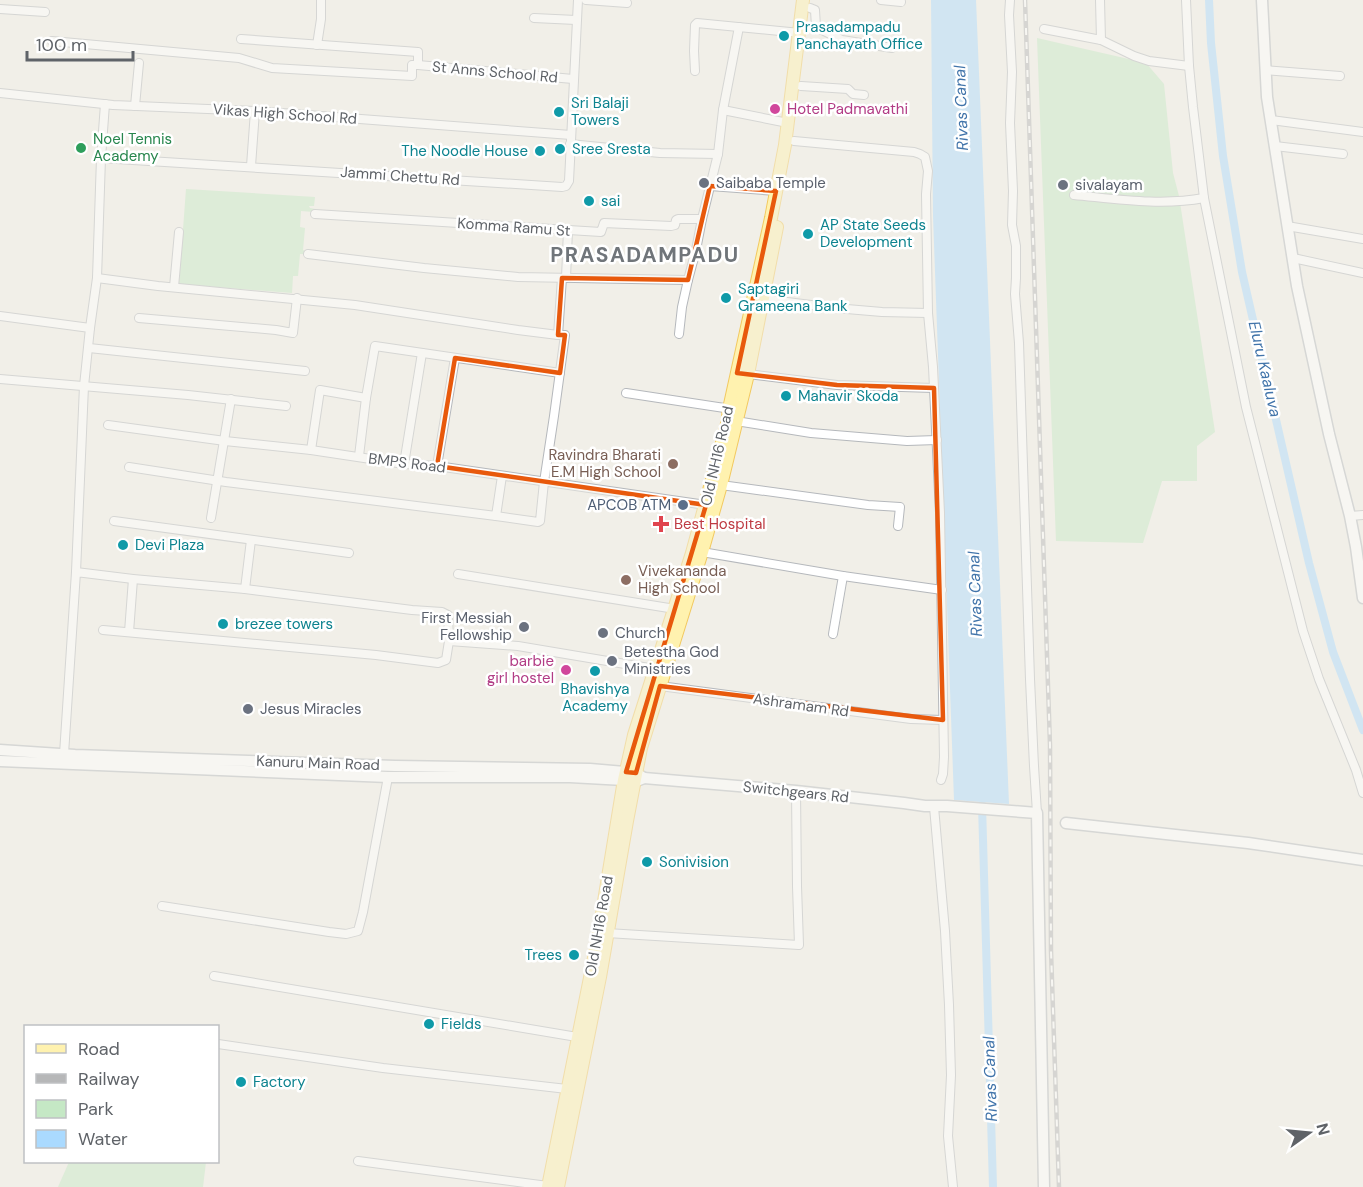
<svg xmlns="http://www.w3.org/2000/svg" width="1363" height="1187" font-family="'DM Sans',sans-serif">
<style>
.green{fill:#c5e8c5}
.water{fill:#aadaff}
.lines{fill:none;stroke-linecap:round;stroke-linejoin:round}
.canal{stroke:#aadaff;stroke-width:8}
.street-casing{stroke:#b5b8bc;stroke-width:10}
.secondary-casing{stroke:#b6babf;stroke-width:13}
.primary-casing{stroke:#f2c960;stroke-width:14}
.street{stroke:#fff;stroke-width:8}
.secondary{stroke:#fff;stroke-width:10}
.primary{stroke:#fff2af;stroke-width:12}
.rail-casing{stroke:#b6b7b8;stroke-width:4.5}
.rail{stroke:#fff;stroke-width:2;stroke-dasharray:7;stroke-linecap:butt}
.marked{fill:none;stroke:#e8590c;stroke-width:4.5;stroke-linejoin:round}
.culture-dot{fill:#0f9aa8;stroke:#fff;stroke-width:2}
.hotel-dot{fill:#d1479c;stroke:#fff;stroke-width:2}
.leisure-dot{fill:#2e9e5b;stroke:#fff;stroke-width:2}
.worship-dot{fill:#6b7280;stroke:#fff;stroke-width:2}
.education-dot{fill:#8d6e63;stroke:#fff;stroke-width:2}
.service-dot{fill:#5c6f8a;stroke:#fff;stroke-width:2}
.health-dot{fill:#e0444e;stroke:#fff;stroke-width:2}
.labels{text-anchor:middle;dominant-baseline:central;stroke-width:5;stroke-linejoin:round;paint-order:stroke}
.culture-label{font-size:15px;fill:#0d838f;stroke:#fff;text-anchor:start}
.street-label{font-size:15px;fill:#5f6368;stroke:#fff}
.hotel-label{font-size:15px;fill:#b23c85;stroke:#fff;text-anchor:start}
.leisure-label{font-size:15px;fill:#27864d;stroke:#fff;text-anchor:start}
.worship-label{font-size:15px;fill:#5b616d;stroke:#fff;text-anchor:start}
.education-label{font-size:15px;fill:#785e54;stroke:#fff;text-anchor:end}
.service-label{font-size:15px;fill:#4e5e75;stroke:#fff;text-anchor:end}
.health-label{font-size:15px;fill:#be3a42;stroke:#fff;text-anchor:start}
.water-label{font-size:16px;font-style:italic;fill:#4174aa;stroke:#fff}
.district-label{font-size:21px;font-weight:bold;letter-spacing:1.5px;fill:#70757a;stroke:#fff}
</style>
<rect width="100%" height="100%" fill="#f1efe8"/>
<g class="green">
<polygon points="1037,38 1146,63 1164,84 1173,173 1179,196 1215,432 1197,446 1197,481 1162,481 1143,543 1056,541"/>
<polygon points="186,189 315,197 314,206 309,206 310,208 315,209 314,212 301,211 300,227 305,228 303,250 305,251 305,254 300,254 298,276 293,276 292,293 179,284"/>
<polygon points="69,1162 206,1162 203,1187 58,1187"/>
</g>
<polygon class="water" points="931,0 976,0 1009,804 954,800 933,216"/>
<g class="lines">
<g class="canal">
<polyline points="1209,0 1211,43 1223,156 1242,272 1309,563 1333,652 1363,730"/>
<polyline points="982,805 993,1187"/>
</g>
<defs>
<g id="street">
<polyline points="586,0 627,3"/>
<polyline points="881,0 901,2"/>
<polyline points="1010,0 1009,15 1012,72 1010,123 1013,191 1012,225 1016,246 1016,278 1015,294 1019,343 1030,679 1034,766 1037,813"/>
<polyline points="1100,0 1101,40"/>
<polyline points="1186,0 1189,66 1193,107 1204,198 1246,407 1303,631 1319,679 1356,770 1363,793"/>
<polyline points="810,8 815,10 816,27 842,40 892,48"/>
<polyline points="0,9 45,12"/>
<polyline points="534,18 576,20"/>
<polyline points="1044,29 1101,40 1134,56 1149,61 1189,66"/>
<polyline points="241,39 418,52 418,65"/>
<polyline points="52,41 239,58 272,68 412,76 412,65 418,65"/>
<polyline points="317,45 321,19 321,0"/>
<polyline points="418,65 573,79"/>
<polyline points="1265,70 1340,76"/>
<polyline points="695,71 694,51 695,25 697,23 800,33"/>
<polyline points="801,86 848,89 853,94 864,95"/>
<polyline points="0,93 113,105 255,111 571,135"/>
<polyline points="105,104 101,158 562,187 566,186 569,181 578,0"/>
<polyline points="135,106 139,63"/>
<polyline points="723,110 788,123"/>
<polyline points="1271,120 1363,132"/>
<polyline points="794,141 914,152 920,154 925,157 928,171 926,194 928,313 933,367 940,513 944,757 943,774 941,780"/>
<polyline points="570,144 660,153 718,154"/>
<polyline points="1275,146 1343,154"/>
<polyline points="251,166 255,111"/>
<polyline points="710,186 776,191"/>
<path d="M 1074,195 C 1117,199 1161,206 1204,198"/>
<polyline points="315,214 601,232 604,223 671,226 675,225 676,220 678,219 702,219"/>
<polyline points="1287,226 1363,239"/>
<polyline points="308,254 424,268 518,277 688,280"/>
<polyline points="1293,258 1363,273"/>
<polyline points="97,278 158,286 355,305 518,330 558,335"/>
<polyline points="566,278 568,230"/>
<polyline points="174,287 179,232"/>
<polyline points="763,299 835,308 882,312 928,313"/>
<polyline points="0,316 90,328 84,386 76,572"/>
<polyline points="139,318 276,330 293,333 297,298"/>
<polyline points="90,328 97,278 101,158"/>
<polyline points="679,334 682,307 688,280 696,250 702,219 718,154 723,110 739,27"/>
<polyline points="89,348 305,371"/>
<polyline points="748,374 837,385 934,388"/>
<polyline points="0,379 188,395 286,406"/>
<polyline points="626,393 731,409"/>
<polyline points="736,421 811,433 907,441 937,440"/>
<polyline points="108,425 225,441 311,450 404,464 437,466 706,505"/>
<polyline points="311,450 320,390 366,398"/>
<polyline points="359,456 366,398 375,346 560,373"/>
<polyline points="404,464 422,353"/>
<polyline points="437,466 455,358"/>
<polyline points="129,467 226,482 496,516 502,476"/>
<polyline points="721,485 868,505 900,507 898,526"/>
<polyline points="496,516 538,522 540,521 544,482 554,416 565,335 558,335 562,278"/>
<polyline points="1350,516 1363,515"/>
<polyline points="211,518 231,399"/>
<polyline points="114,521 349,553"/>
<polyline points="702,552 843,576 942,590"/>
<polyline points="458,574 675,609"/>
<polyline points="245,589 251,540"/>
<polyline points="103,630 376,655 438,663 446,660 449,641"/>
<polyline points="129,632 133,579"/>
<polyline points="833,634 843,576"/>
<polyline points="660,686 911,719 943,720"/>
<polyline points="64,754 76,572 133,579 245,589 412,610 442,612 448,615 449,641 518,646 655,669"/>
<polyline points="934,807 945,931 949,1005 951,1075 948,1136 953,1187"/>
<polyline points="162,906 329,932 346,934 358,931 363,912 388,777"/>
<polyline points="607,933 799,945 797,886 796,791"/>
<polyline points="214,976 577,1037"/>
<polyline points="218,1044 383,1068 567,1089"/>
<polyline points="358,1161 548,1186"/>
</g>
<g id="secondary">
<polyline points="1262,0 1267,97 1297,286 1329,434 1350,516 1356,547 1363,598"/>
<polyline points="0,750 75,755 395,766 590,769 636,773 644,778 634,782 624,780 570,777 388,777 0,761"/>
<polyline points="644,778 796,791 904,803 925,806 947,806 1037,813 1044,1187"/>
<polyline points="1066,823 1248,843 1363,860"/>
</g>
<g id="primary">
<polyline points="548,1187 598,938 624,780 634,735 692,553 727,424 729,409 771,218 785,145 803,0"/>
<polyline points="558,1187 600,977 627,821 641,748 702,552 721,485 748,374 777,227"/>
</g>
</defs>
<use href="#street" class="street-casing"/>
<use href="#secondary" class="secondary-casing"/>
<use href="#primary" class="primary-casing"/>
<use href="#street" class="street"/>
<use href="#secondary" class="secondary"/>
<use href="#primary" class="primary"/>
<defs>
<polyline id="rail" points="1025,0 1050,745 1051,951 1059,1187"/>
</defs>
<use href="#rail" class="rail-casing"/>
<use href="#rail" class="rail"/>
</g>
<path d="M0 0H1363V1187H0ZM 710,186 L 776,191 L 737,373 L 837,385 L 934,388 L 943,720 L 660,686 L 636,773 L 626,772 L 706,505 L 437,466 L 455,358 L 560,373 L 565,335 L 558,335 L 562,278 L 688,280 Z" fill="#f1efe8" fill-opacity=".55" fill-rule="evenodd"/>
<path class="marked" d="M 710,186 L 776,191 L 737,373 L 837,385 L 934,388 L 943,720 L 660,686 L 636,773 L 626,772 L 706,505 L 437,466 L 455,358 L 560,373 L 565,335 L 558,335 L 562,278 L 688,280 Z"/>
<g class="culture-dot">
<circle cx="784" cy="36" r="6"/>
<circle cx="559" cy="112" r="6"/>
<circle cx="560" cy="149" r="6"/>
<circle cx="540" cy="151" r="6"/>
<circle cx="589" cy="201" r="6"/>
<circle cx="808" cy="234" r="6"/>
<circle cx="726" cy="298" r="6"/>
<circle cx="786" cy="396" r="6"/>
<circle cx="123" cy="545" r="6"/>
<circle cx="223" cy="624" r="6"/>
<circle cx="595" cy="671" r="6"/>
<circle cx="647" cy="862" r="6"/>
<circle cx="574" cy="955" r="6"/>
<circle cx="429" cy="1024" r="6"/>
<circle cx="241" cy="1082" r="6"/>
</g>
<g class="hotel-dot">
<circle cx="775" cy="109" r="6"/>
<circle cx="566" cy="670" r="6"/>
</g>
<circle class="leisure-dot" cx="81" cy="148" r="6"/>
<g class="worship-dot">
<circle cx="704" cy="183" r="6"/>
<circle cx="1063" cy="185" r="6"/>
<circle cx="524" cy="627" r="6"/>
<circle cx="603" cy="633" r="6"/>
<circle cx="612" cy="661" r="6"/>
<circle cx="248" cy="709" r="6"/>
</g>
<g class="education-dot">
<circle cx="673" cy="464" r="6"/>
<circle cx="626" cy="580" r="6"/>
</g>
<circle class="service-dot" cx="683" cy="505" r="6"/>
<path class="health-dot" d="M658 515h6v6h6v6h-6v6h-6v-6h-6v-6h6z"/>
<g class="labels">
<g class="culture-label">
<text x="796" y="27">Prasadampadu<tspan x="796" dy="17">Panchayath Office</tspan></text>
<text x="571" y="103">Sri Balaji<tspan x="571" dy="17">Towers</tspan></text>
<text x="572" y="149">Sree Sresta</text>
<text x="528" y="151" text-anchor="end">The Noodle House</text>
<text x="601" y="201">sai</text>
<text x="820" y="225">AP State Seeds<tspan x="820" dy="17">Development</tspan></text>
<text x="738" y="289">Saptagiri<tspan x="738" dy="17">Grameena Bank</tspan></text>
<text x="798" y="396">Mahavir Skoda</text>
<text x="135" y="545">Devi Plaza</text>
<text x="235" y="624">brezee towers</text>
<text x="595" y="689" text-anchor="middle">Bhavishya<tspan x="595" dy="17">Academy</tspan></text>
<text x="659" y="862">Sonivision</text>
<text x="562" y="955" text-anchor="end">Trees</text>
<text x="441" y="1024">Fields</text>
<text x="253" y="1082">Factory</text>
</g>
<g class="street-label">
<text transform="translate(495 72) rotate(5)">St Anns School Rd</text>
<text transform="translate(285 114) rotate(4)">Vikas High School Rd</text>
<text transform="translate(400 176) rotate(4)">Jammi Chettu Rd</text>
<text transform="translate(514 227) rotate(4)">Komma Ramu St</text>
<text transform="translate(717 456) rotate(-77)">Old NH16 Road</text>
<text transform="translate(407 463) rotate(7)">BMPS Road</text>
<text transform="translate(801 705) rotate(8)">Ashramam Rd</text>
<text transform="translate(318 763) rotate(2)">Kanuru Main Road</text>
<text transform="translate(796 792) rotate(6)">Switchgears Rd</text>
<text transform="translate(599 926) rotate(-80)">Old NH16 Road</text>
</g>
<g class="hotel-label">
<text x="787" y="109">Hotel Padmavathi</text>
<text x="554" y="661" text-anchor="end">barbie<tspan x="554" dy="17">girl hostel</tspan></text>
</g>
<g class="leisure-label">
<text x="93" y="139">Noel Tennis<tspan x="93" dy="17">Academy</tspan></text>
</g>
<g class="worship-label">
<text x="716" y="183">Saibaba Temple</text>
<text x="1075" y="185">sivalayam</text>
<text x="512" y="618" text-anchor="end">First Messiah<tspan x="512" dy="17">Fellowship</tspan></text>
<text x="615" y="633">Church</text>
<text x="624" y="652">Betestha God<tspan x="624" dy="17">Ministries</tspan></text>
<text x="260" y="709">Jesus Miracles</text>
</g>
<g class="education-label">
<text x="661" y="455">Ravindra Bharati<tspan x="661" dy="17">E.M High School</tspan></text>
<text x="638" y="571" text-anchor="start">Vivekananda<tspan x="638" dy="17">High School</tspan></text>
</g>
<g class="service-label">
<text x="671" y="505">APCOB ATM</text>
</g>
<g class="health-label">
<text x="674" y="524">Best Hospital</text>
</g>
<g class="water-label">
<text transform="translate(961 108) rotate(-92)">Rivas Canal</text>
<text transform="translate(1265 369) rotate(77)">Eluru Kaaluva</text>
<text transform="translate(975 594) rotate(-92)">Rivas Canal</text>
<text transform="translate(990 1079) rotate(-92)">Rivas Canal</text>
</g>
<g class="district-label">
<text x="645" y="255">PRASADAMPADU</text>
</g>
</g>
<rect x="24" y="1025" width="195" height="138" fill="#ffffff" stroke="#bfc1c3" stroke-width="1.5"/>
<rect x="36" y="1044" width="30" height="9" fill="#fff2af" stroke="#bfc1c3" stroke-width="1.5"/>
<text x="78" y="1055" font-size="18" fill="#5f6368">Road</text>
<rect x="36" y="1074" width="30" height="9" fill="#b6b7b8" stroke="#bfc1c3" stroke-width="1.5"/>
<text x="78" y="1085" font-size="18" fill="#5f6368">Railway</text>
<rect x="36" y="1100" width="30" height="18" fill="#c5e8c5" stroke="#bfc1c3" stroke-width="1.5"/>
<text x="78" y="1115" font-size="18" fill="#5f6368">Park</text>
<rect x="36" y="1130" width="30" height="18" fill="#aadaff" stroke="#bfc1c3" stroke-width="1.5"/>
<text x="78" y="1145" font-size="18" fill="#5f6368">Water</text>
<g transform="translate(1309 1133) rotate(75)" stroke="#ffffff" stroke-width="4.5" paint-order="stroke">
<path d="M0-4.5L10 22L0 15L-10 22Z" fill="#5f6368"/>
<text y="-9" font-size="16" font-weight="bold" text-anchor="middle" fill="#5f6368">N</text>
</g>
<path d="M27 51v9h106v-9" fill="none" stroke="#5f6368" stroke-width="3"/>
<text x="36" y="51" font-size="18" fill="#5f6368" stroke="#ffffff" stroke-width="4.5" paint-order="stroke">100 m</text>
</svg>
